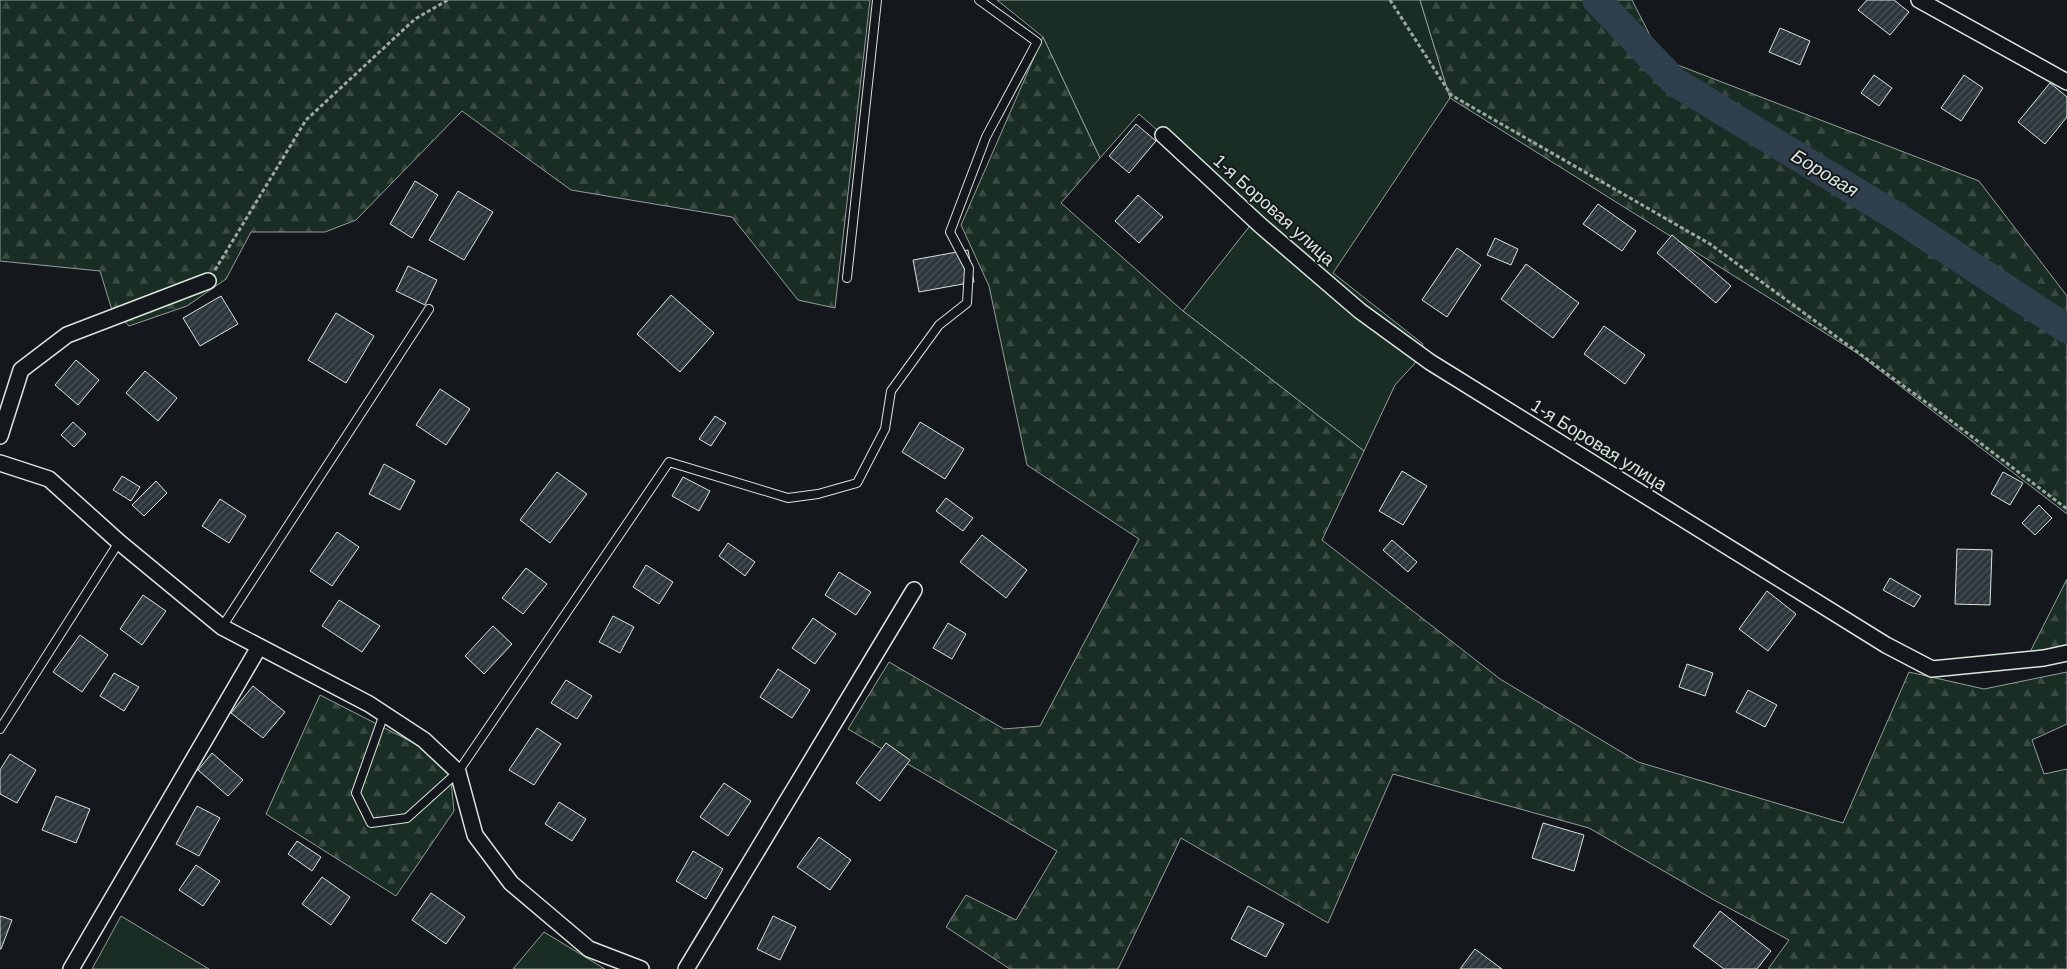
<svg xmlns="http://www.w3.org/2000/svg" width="2067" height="969" font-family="Helvetica,sans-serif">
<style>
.grass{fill:#1a2d24;stroke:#939e99}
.forest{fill:url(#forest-firs);stroke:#939e99}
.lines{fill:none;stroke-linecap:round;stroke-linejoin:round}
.river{stroke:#2f3f4d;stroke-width:29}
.building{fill:url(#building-hatch);stroke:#d8e6dc}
.lane-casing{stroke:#d8e6dc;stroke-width:10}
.street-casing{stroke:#d8e6dc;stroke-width:18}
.path{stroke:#9da8a2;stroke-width:3;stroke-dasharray:4 2.5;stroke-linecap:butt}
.lane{stroke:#14181c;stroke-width:8}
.street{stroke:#14181c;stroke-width:15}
.labels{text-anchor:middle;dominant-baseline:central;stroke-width:4;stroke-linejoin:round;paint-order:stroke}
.street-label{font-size:18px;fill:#d8e6dc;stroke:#14181c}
.water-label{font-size:19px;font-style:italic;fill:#d8e6dc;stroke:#14181c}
</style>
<defs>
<pattern id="forest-firs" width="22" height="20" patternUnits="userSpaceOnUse" patternTransform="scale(1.25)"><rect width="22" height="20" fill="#1a2d24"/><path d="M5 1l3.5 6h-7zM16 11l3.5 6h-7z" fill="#3b4b43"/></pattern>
<pattern id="building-hatch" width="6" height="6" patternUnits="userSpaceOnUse" patternTransform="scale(1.25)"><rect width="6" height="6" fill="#2c363c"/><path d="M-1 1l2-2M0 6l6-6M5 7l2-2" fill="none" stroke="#4a5358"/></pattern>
</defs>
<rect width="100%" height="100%" fill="#14181c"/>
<g class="grass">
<polygon points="997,0 1420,0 1450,98 1333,273 1423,344 1416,362 1395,385 1364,451 1183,311 1256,218 1139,114 1100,158 1043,37"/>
<polygon points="121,916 209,969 92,969"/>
<polygon points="544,932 605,969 513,969"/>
</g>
<g class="forest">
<polygon points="0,0 870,0 835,308 798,300 732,217 571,190 462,111 356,220 325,232 251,232 226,279 187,306 129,326 111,307 100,271 0,261"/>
<polygon points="1420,0 1632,0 1662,59 1979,181 2067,296 2067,514 1857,353 1450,98"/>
<polygon points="1043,37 1100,158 1061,203 1183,311 1364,451 1322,540 1500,679 1638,762 1843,823 1909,672 1984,689 2067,672 2067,724 2032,740 2044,774 2067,769 2067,969 1768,969 1789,940 1714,900 1589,828 1393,774 1328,923 1181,838 1118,969 1010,969 946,927 966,895 1016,920 1057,851 848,729 889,662 1004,729 1040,726 1139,539 1027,465 989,286 961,225"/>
<polygon points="2067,579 2067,645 2027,658"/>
<polygon points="320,695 449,761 454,811 396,896 266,814"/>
</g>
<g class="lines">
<polyline class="river" points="1597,0 1675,82 1899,218 2067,329"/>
</g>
<g class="building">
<polygon points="1867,0 1894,0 1909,12 1890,35 1858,10"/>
<polygon points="1780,28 1810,41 1800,65 1769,52"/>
<polygon points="1874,75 1892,88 1879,106 1861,93"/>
<polygon points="1964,75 1983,88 1961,121 1941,108"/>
<polygon points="2050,83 2067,97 2067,117 2045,144 2018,122"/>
<polygon points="1136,124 1156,141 1129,173 1109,156"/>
<polygon points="415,181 438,195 412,238 390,224"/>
<polygon points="458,191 493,212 464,260 429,240"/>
<polygon points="1138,195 1163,217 1139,243 1115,221"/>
<polygon points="1598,204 1636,231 1622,251 1583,224"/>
<polygon points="1672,235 1731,286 1716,303 1657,253"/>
<polygon points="1495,238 1518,249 1511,265 1487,255"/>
<polygon points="1457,248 1481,265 1447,317 1422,300"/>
<polygon points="968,250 974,282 919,292 913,260"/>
<polygon points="1526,264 1579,303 1553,338 1501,299"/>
<polygon points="408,266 437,280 425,305 396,291"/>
<polygon points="671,295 714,333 680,372 637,334"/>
<polygon points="221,296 238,324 200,346 183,318"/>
<polygon points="336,313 374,336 346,383 308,360"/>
<polygon points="1604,326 1645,355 1625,384 1584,354"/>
<polygon points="76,360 99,380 78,405 55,385"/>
<polygon points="145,371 177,398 158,421 126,393"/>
<polygon points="440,389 470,409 446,445 416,425"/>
<polygon points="715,416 726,423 711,446 699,439"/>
<polygon points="73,422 86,434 74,447 61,435"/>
<polygon points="920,422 964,449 945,479 902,452"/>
<polygon points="384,464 415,481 400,510 369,494"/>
<polygon points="1402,471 1427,486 1403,525 1379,511"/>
<polygon points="557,472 587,494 550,543 520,520"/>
<polygon points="2003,472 2023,483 2010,505 1991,494"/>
<polygon points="122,476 140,487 131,501 113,490"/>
<polygon points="683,477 710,491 699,511 672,496"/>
<polygon points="156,481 167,493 144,516 132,505"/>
<polygon points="946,498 973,518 963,531 936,511"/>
<polygon points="220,499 246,516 229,543 202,526"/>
<polygon points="2039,505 2052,518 2035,535 2022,523"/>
<polygon points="337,532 359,547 332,586 310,571"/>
<polygon points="982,535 1027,570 1006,598 960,562"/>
<polygon points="1392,540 1417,562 1408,572 1383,550"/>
<polygon points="728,543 755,562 745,576 719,556"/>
<polygon points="1957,549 1992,550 1990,605 1955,604"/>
<polygon points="646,565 673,582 659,604 633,587"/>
<polygon points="526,568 547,584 523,614 502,598"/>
<polygon points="839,572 871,592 856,615 825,595"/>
<polygon points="1890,578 1921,596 1914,607 1883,590"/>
<polygon points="1767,591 1796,614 1768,651 1739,629"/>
<polygon points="143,595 166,611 142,645 120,629"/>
<polygon points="339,600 380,626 362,652 322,626"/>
<polygon points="613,616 634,627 620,653 599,642"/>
<polygon points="813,618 836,634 815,664 792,648"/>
<polygon points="948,623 966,634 952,659 933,648"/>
<polygon points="493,626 512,644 484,674 465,656"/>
<polygon points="80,635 108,655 82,692 53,672"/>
<polygon points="1687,664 1713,673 1705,696 1679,687"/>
<polygon points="778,669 810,690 792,718 760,697"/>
<polygon points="114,673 139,687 124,711 100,696"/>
<polygon points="566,680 592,696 577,719 551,703"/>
<polygon points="253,686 285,712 263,738 231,713"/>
<polygon points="1748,690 1777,705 1765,727 1736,712"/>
<polygon points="537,728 561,744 534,785 509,770"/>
<polygon points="886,743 910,760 880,801 856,783"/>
<polygon points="212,753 243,780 228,796 198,770"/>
<polygon points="10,754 36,770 17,803 0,794 0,770"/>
<polygon points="724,783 751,801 728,836 700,817"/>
<polygon points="56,796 90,809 76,843 42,830"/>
<polygon points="559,802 586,819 572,841 545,824"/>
<polygon points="197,806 220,818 199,856 176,844"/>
<polygon points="1543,823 1584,835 1574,871 1532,858"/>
<polygon points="819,837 851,860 830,890 797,867"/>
<polygon points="297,841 321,857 312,871 288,854"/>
<polygon points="693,851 723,869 706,899 676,881"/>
<polygon points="196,865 220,881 203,906 179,890"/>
<polygon points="322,877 350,897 331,925 302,904"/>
<polygon points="431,893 465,917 446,944 412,920"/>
<polygon points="1248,906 1284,924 1266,957 1231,939"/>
<polygon points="1720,911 1771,951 1757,969 1724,969 1693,946"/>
<polygon points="0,916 12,920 1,949 0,949"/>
<polygon points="773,916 796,927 780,960 757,949"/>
<polygon points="1475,949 1502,969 1460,969"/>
</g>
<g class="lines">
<defs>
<g id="lane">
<polyline points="847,278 877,0"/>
<polyline points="222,627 429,309"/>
<polyline points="384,714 356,793 371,823 407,818 458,772 669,462 788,498 818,494 857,483 885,429 891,391 939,325 967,303 969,268 950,232 986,137 1037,42 979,0"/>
<polyline points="0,729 119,542"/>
</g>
<g id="street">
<polyline points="1919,0 2067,82"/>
<polyline points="1163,135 1260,225 1360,311 1430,362 1886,645 1932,669 2044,658 2067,653"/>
<polyline points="0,436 21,370 67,335 208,281"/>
<polyline points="0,463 49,479 119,542 222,627 369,704 424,740 458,772 475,835 511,883 589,949 641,969"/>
<polyline points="71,969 259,647"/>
<polyline points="686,969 914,590"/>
</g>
</defs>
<use href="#lane" class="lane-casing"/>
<use href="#street" class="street-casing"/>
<g class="path">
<polyline points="1390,0 1451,95 1710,244 1946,417 2067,509"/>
<polyline points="215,270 306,120 415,19 448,0"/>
</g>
<use href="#lane" class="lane"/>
<use href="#street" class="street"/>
</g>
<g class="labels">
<g class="street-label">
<text transform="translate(1274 210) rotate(42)">1-я Боровая улица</text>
<text transform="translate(1599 445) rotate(32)">1-я Боровая улица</text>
</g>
<g class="water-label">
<text transform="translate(1825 173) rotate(31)">Боровая</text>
</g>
</g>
</svg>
